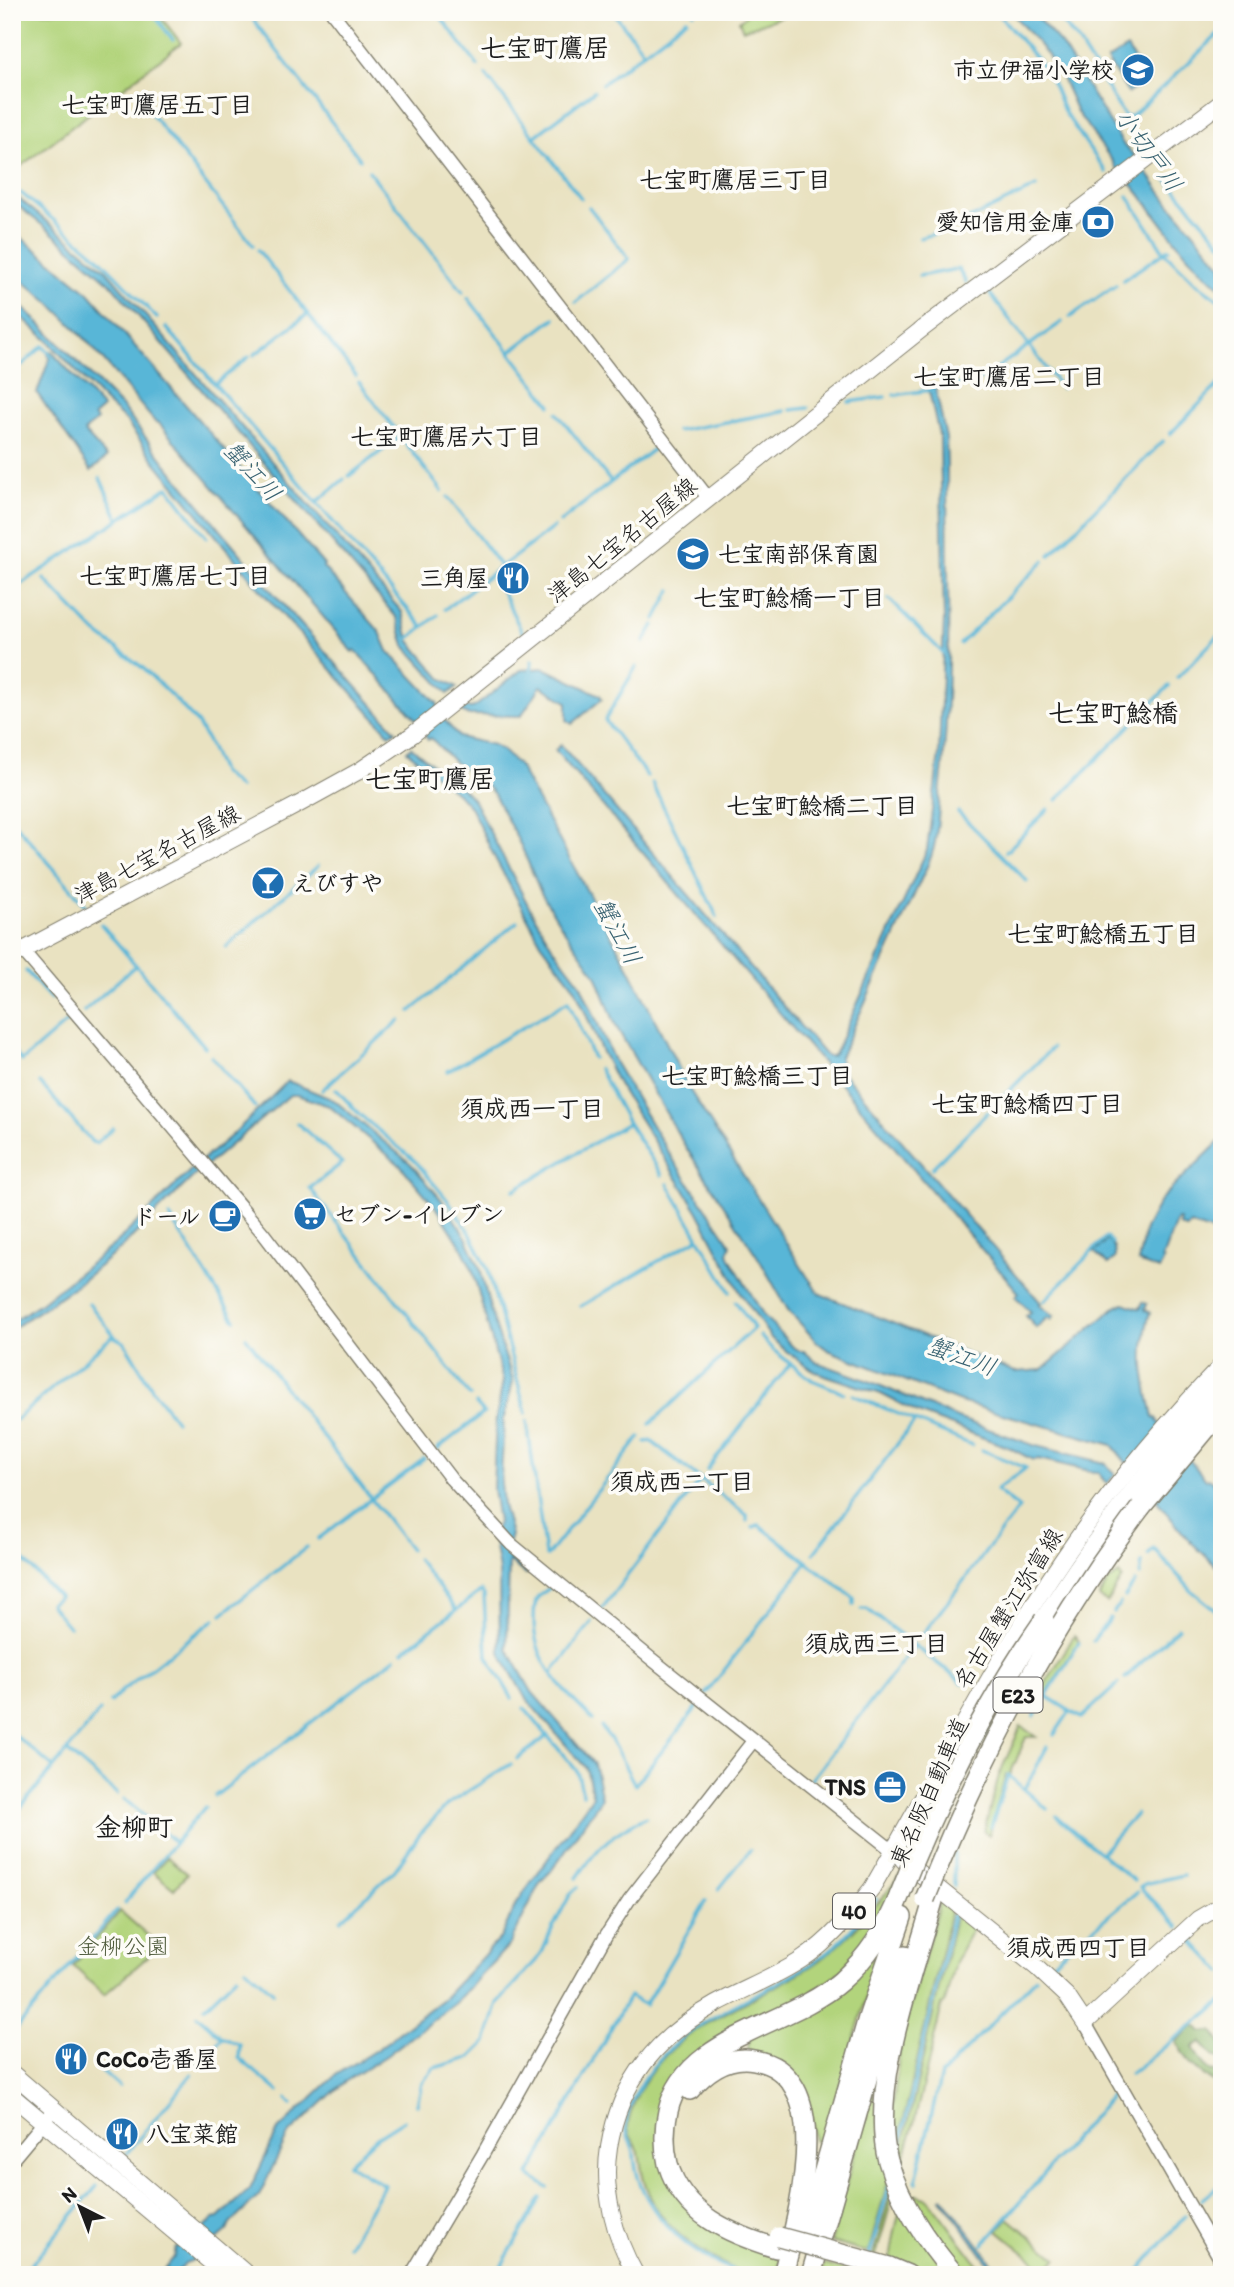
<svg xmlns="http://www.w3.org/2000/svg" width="1234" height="2287" font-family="Itim,'Klee One',sans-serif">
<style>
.green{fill:#b2d47b;stroke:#67784c;stroke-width:2}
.forest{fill:#8db66b;stroke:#546944;stroke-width:2}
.water{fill:#59b6d7;stroke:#3a697a;stroke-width:2}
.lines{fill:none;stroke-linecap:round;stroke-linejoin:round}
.stream{stroke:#59b6d7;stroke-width:3.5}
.minor-casing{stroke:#827f6e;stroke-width:15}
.major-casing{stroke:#827f6e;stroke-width:18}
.highway-casing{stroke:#827f6e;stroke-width:22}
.minor{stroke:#fff;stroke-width:12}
.major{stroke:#fff;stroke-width:16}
.highway{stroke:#fff;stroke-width:19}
.highway-bridge-casing{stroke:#827f6e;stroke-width:22;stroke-linecap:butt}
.highway-bridge{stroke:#fff;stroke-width:19}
.labels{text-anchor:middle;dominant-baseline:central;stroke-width:7;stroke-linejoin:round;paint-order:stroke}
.shield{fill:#fdfcf7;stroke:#605f5e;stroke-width:2}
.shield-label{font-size:21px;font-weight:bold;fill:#1c1c1c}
.poi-label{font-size:23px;font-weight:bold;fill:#1c1c1c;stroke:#fdfcf7;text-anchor:end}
.street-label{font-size:23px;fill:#1c1c1c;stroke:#fdfcf7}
.park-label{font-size:23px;fill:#505c3d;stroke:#fdfcf7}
.neighbourhood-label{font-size:24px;font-weight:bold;fill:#1c1c1c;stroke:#fdfcf7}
.water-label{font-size:24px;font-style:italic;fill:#376170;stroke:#fdfcf7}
.quarter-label{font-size:26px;font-weight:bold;fill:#1c1c1c;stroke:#fdfcf7}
</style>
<rect width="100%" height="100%" fill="#fdfcf7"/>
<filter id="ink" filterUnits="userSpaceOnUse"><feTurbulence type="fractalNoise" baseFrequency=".0143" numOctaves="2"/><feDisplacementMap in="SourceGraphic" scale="14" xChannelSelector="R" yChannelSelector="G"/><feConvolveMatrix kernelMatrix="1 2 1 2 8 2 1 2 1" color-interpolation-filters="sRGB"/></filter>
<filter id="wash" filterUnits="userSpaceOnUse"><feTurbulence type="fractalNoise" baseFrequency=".00686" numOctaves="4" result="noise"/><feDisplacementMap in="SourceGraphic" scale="28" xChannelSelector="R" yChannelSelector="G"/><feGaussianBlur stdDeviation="1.57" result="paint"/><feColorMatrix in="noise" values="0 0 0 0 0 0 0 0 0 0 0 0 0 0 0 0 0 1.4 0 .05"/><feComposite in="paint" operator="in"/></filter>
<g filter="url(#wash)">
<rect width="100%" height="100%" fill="#e9e2c1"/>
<g class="green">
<polygon points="12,12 157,12 181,43 12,173"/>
<polygon points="750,12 782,12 783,16 743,30 739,21"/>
<polygon points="1119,1574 1122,1578 1107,1603 1099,1597 1108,1582"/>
<polygon points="1074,1636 1079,1641 1042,1700 1039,1694"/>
<polygon points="1021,1726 1036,1737 1026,1737 1010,1775 1006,1774 989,1835 984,1831 999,1775"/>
<polygon points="167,1857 187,1874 174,1889 153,1872"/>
<path d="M 900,1875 L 886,1913 L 839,1974 L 671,2085 L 671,2186 L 781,2257 L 777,2275 C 768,2275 759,2276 750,2275 C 743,2274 737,2270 730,2267 C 702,2254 678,2238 659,2212 C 646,2193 642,2176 639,2153 C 637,2145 629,2137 628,2129 C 627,2121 635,2100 638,2093 C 678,2018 756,2006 820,1960 C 851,1937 877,1906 900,1875 Z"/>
<polygon points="940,1901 951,1910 895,2158 868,2253 831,2242 861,2128 867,2117 864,2115 870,2095 876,2096 890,2129 901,2039"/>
<polygon points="120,1911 160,1946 104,1995 73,1966"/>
<polygon points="956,1913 973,1928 955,1962 945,2003 942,2005 914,2123 876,2255 873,2255 900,2159"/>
<polygon points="884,1939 823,2144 814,2141 810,2108 748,2052 749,2040"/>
<path d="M 916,2195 L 928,2199 L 986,2275 L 966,2275 L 941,2247 L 950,2275 L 923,2275 L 890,2260 C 894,2240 895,2204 916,2195 Z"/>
<polygon points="1008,2218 1057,2258 1046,2270 998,2231"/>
<polygon points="824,2264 859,2275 821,2275"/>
</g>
<path class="forest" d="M 1197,2026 L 1202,2032 L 1213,2031 L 1222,2044 L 1222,2060 L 1213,2055 L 1201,2042 L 1193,2047 C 1197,2056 1206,2071 1216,2072 L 1221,2078 L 1220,2083 L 1222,2089 L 1190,2065 L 1176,2042 L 1192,2027 Z"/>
<g class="water">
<path d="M 1011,12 L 1032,12 L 1061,44 L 1125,147 L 1134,155 L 1166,199 L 1222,266 L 1222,288 C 1185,260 1163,222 1134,187 C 1126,178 1117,173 1113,162 L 1077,112 L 1063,80 L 1047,54 Z"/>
<polygon points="1127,48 1148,81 1128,93 1107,60"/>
<polygon points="12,193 106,270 402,612 409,640 441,678 457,687 448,694 405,646 397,618 110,283 51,232 12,201"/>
<path d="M 12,230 L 89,293 L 324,565 L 323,567 L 380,632 L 388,651 L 437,703 L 441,716 L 459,737 L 493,745 L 502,750 L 519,766 L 630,970 L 691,1092 L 807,1276 L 820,1294 L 1015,1372 L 1042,1370 L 1114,1308 L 1124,1303 L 1140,1309 L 1143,1302 L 1147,1304 L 1145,1310 L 1150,1312 C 1139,1351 1144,1379 1153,1417 L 1156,1418 L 1158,1422 L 1206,1480 L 1209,1478 L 1222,1492 L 1222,1572 L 1187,1538 L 1112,1445 L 960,1402 L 828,1350 L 817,1342 L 788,1310 L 759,1259 L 685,1146 L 616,1026 L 596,975 L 564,930 L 541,893 L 522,848 L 494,794 L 482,781 L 454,762 L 431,738 L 428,740 L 415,718 L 355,650 L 353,652 L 158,422 L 156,423 C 113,373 68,310 12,274 Z"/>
<polygon points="12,299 32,316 122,407 166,464 274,594 396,731 390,735 263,593 156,463 126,421 103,400 47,340 12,308"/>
<polygon points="51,351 103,408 94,416 97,420 84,432 107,457 91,471 37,393 50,357 48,354"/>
<path d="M 935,386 L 946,438 L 947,465 C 947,573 953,685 940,794 C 938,816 938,841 929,862 L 840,1057 L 839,1068 L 1041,1303 L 1039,1305 L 1054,1316 L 1051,1320 L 1048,1317 L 1036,1328 L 1026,1316 L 1031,1312 L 1015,1296 L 1019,1293 L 555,750 L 561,745 L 826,1056 L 832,1056 L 835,1053 L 927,850 L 939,755 L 944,619 L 940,439 L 928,387 Z"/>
<polygon points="544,668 600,695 602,699 572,724 567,720 567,702 541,686 521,716 467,715 460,711 465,707 472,708 476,706 521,670"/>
<polygon points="411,747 466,792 474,801 529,907 552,946 580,983 615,1063 668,1152 731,1245 728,1253 730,1258 764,1316 792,1346 800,1351 804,1351 816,1362 874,1383 957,1418 1036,1446 1105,1463 1115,1474 1107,1484 1098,1473 1039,1459 1033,1460 1010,1448 918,1413 881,1394 816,1372 786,1351 771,1338 740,1292 698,1212 619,1086 601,1050 575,988 541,943 495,858 471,808 462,798 407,751"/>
<polygon points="288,1081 334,1100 411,1164 441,1199 466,1237 480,1268 491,1312 513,1381 504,1419 501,1480 503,1505 511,1535 507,1547 512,1560 528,1574 526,1575 509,1561 507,1648 532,1692 594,1764 602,1798 551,1871 540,1882 510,1944 454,2004 386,2056 343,2083 288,2135 259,2196 230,2224 227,2231 191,2261 185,2263 175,2275 160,2275 174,2257 176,2249 214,2219 219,2218 250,2189 278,2130 336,2075 379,2048 445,1997 501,1937 515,1906 524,1892 593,1796 586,1768 526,1699 500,1653 499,1571 493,1535 498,1522 493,1489 496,1418 503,1381 472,1269 461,1246 438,1210 401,1166 329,1106 297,1095 290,1095 193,1177 120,1249 74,1287 12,1329 12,1322 42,1302 116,1243 195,1166 231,1136"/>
<polygon points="1222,1139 1222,1198 1212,1232 1190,1224 1187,1229 1179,1225 1180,1220 1177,1219 1162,1259 1164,1260 1159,1270 1138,1262 1145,1229 1161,1199"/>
<polygon points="1107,1240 1114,1247 1115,1258 1108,1264 1094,1252"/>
<polygon points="943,2197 997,2269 1000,2275 997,2275 941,2198"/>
</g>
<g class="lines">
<g class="stream">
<polyline points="152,12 173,40"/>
<polyline points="437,12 478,66"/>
<polyline points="613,12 644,52"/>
<polyline points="997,12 1040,63 1053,84 1065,113 1106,172"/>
<polyline points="1053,12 1077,40 1125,117"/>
<polyline points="248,13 360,159"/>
<polyline points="694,13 695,12"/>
<polyline points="486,75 581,198"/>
<polyline points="602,84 687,19"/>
<polyline points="139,98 253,245"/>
<polyline points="1125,117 1132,116 1222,31"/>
<polyline points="534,137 594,91"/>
<polyline points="369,171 463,292"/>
<polyline points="1166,178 1222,244"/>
<polyline points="21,193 96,255 157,318"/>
<polyline points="1128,196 1164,252 1197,284 1222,302"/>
<polyline points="920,238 947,230 1036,187"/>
<polyline points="258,250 356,376"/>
<polyline points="919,276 958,269 966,282"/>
<polyline points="1123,280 1169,249"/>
<polyline points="988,291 1061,388"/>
<polyline points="468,298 551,405"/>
<polyline points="576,302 629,259 589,207"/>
<polyline points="1070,317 1116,285"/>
<polyline points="166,327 423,627"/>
<polyline points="510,352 555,318"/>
<polyline points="254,355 308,314"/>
<polyline points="994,370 1062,322"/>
<polyline points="12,374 43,346 51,355"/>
<polyline points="359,382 442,491"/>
<polyline points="215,384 249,357"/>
<polyline points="946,387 975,382 986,375"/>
<polyline points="894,395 931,390"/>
<polyline points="849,402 885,397"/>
<polyline points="791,410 808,408"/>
<polyline points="557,413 611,482"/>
<polyline points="677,431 785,411"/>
<polyline points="1170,434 1222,381"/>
<polyline points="349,476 401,436"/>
<polyline points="100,478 119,520"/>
<polyline points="448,497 501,567"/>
<polyline points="316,503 344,479"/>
<polyline points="560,522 655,448"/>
<polyline points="1050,555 1163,441"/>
<polyline points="493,573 522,632"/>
<polyline points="44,579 96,633 143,668 180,704 198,724 209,744 221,772 239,788"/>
<polyline points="12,590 168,487 207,538"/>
<polyline points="889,599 944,654"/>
<polyline points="445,609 554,527"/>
<polyline points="656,619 671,590"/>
<polyline points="407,640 438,615"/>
<polyline points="644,642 654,625"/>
<polyline points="960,644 1044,561"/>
<polyline points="636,667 605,720 647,776"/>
<polyline points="531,672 532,661"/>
<polyline points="1177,678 1222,632"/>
<polyline points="652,783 717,917"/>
<polyline points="1057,800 1169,686"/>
<polyline points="958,812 1027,881"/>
<polyline points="12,820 86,906"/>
<polyline points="1006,852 1048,809"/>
<polyline points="101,924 205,1047"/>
<polyline points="226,947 318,866"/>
<polyline points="26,971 51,999"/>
<polyline points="84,1011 136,965"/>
<polyline points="411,1011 517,922"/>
<polyline points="12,1050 22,1061 69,1020"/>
<polyline points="211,1056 255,1107"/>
<polyline points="599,1069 628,1123 662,1175"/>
<polyline points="448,1071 568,1001 593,1058"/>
<polyline points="40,1083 92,1142 96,1143 113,1128"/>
<polyline points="336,1089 359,1114 415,1161 446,1198 470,1233 488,1270 526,1413"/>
<polyline points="322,1090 400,1020"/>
<polyline points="998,1102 1052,1048"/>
<polyline points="297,1123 342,1163 310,1188 470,1396"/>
<polyline points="932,1168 988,1112"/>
<polyline points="668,1184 730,1292"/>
<polyline points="514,1190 628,1123"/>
<polyline points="170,1217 235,1320"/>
<polyline points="1044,1301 1106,1237 1112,1243"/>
<polyline points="581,1306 698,1238"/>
<polyline points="113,1336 124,1342 153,1390 176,1421"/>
<polyline points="760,1336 773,1350 812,1380 844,1393"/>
<polyline points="246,1337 410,1549"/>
<polyline points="853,1395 972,1445"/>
<polyline points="527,1421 545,1555 547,1556"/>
<polyline points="12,1423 114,1335 89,1304"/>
<polyline points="650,1424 754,1328 736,1302"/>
<polyline points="646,1442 651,1441 747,1515 747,1521"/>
<polyline points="437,1449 484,1413 476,1404"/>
<polyline points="982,1450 1026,1468"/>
<polyline points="707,1470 790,1364"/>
<polyline points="753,1527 759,1525 854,1598 854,1604"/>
<polyline points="318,1539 424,1459"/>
<polyline points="12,1548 59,1597 50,1604 69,1627"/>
<polyline points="814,1553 915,1421"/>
<polyline points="1148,1555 1154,1549 1192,1591 1217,1611"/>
<polyline points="547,1556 640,1437"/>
<polyline points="417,1559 456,1610"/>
<polyline points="1140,1575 1142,1563"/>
<path d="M 551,1587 C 547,1590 541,1594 538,1597 C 534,1603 534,1612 534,1619 C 533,1662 564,1691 593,1720"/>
<polyline points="1125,1597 1135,1582"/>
<polyline points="861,1609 867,1609 963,1683"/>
<polyline points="601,1610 701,1479"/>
<polyline points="1114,1612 1120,1603"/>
<polyline points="222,1614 307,1547"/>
<polyline points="923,1634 1019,1508 996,1490 1026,1468"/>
<polyline points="1093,1641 1110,1618"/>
<polyline points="1079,1643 1046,1696 1081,1718 1118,1684"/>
<polyline points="403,1651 481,1591 484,1595 487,1656 512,1698"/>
<polyline points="552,1673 592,1622"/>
<polyline points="1125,1678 1178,1628"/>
<polyline points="706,1694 807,1562"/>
<polyline points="1007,1695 1025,1666"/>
<polyline points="110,1702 123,1690 215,1619"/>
<polyline points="524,1708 577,1771 583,1794"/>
<polyline points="1034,1716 1046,1696"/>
<polyline points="601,1727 610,1738 635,1785 698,1706"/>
<polyline points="12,1733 53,1767"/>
<polyline points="1054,1735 1070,1711"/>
<polyline points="67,1751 117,1794"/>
<polyline points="517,1759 546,1737"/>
<polyline points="811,1780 914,1646"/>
<polyline points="1025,1789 1047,1747"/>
<polyline points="215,1796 395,1658"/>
<polyline points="124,1799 175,1842"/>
<polyline points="954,1809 954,1797 997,1712"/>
<polyline points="17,1812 100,1711"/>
<polyline points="1056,1816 1134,1881"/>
<polyline points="991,1827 1008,1775 1047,1809"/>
<polyline points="1101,1853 1136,1814"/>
<path d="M 577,1878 C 598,1846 612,1833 646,1817"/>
<polyline points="954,1886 954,1852"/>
<polyline points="719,1889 750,1850"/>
<polyline points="124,1903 205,1807"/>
<polyline points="341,1920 395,1870 419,1835 448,1804 511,1764"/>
<polyline points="1179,1927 1140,1887 1144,1884 1183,1875"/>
<polyline points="1189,1937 1222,1972"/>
<polyline points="1050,1964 1137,1892"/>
<polyline points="246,1968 273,1992"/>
<polyline points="205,2007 237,1976"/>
<polyline points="197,2015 222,2037 240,2045 239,2058 278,2091"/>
<polyline points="12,2034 117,1910"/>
<polyline points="198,2065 222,2038"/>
<polyline points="100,2069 119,2086"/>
<polyline points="1130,2074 1222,2002"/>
<polyline points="287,2099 292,2104"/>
<polyline points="417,2104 422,2083 434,2068 470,2058 486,2042 498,2003 541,1955 552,1929 571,1893 578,1887"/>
<polyline points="126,2154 192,2074"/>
<polyline points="896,2162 953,1915"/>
<polyline points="917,2182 916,2180 941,2075 1036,1978"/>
<polyline points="548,2188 529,2175 629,1996 645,2005 706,1901"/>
<polyline points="1201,2200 1222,2183"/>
<polyline points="983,2245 1116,2090"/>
<polyline points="348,2246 384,2185 348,2164 377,2137 404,2120"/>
<polyline points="869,2256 889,2187"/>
<polyline points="360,2265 375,2275"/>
<polyline points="499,2270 541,2198"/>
<polyline points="22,2275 97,2186"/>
<path d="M 744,2275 C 731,2269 717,2264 705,2257 C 669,2235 637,2198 634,2155 C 634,2145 625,2134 626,2125 C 626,2113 633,2099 638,2090 C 676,2019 755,2002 817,1960 C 841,1944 859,1921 876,1899"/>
<polyline points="1135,2275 1186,2215"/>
</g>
</g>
</g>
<g filter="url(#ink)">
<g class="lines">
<defs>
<g id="minor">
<polyline points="332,12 709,499"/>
<polyline points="12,938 263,1233 451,1479 511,1544 649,1657 893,1851"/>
<polyline points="1085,2023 1222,2262"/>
<polyline points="12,2160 48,2117"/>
<polyline points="411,2275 483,2154 605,1937 629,1900 753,1741"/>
</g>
<g id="major">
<polyline points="12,956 301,803 359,771 412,735 922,329 1222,102"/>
<polyline points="903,1860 1036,1967 1067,1996 1085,2023 1198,1919 1222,1905"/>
<polyline points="12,2073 248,2275"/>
<polyline points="12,2096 226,2275"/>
<path d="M 636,2275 C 614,2236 602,2191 609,2147 C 620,2080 658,2036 716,2004 C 744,1989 775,1977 801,1960 C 830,1941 851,1915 872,1888 C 927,1793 977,1695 1035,1602 C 1088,1517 1152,1437 1222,1365"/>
</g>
<g id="highway">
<polyline points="1141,1507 1222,1410"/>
<path d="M 1044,1620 C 1097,1537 1155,1459 1222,1386"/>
<path d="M 933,1901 C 913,1972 869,2089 888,2161 C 901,2205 926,2241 955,2275"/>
<path d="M 690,2090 C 706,2071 727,2055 754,2060 C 840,2074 796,2221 783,2275"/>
<polyline points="804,2240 868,2018 902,1917"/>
<path d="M 776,2248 C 730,2234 683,2215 668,2164 C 664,2147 664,2128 668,2111 C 685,2036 789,2027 841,1981 C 868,1957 887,1928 900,1894"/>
<polyline points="889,2267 908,2275"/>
<polyline points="811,2275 883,2023 905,1956"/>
</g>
</defs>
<use href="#minor" class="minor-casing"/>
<use href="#major" class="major-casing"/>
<use href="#highway" class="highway-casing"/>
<use href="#minor" class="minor"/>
<use href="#major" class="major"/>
<use href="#highway" class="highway"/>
<defs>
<g id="highway-bridge">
<path d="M 900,1894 C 938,1797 984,1706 1044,1620"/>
<path d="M 925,1899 C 982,1755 1048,1631 1141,1507"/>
<polyline points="779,2237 889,2267"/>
</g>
</defs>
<use href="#highway-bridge" class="highway-bridge-casing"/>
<use href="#highway-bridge" class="highway-bridge"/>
</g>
</g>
<defs>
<symbol id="school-disc" viewBox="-11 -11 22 22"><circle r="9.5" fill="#1f6fb2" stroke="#fdfcf7"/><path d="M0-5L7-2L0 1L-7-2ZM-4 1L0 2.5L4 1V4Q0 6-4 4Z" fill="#fff"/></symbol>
<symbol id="bank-disc" viewBox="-11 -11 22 22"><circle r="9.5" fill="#1f6fb2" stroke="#fdfcf7"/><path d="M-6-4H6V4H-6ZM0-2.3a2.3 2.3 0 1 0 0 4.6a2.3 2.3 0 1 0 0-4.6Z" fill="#fff"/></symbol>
<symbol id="restaurant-disc" viewBox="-11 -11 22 22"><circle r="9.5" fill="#1f6fb2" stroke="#fdfcf7"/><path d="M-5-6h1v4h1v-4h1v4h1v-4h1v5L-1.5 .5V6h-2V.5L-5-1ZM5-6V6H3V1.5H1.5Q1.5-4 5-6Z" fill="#fff"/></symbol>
<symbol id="bar-disc" viewBox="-11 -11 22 22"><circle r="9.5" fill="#1f6fb2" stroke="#fdfcf7"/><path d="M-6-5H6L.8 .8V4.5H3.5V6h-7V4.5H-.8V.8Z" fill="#fff"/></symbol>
<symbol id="supermarket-disc" viewBox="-11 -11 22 22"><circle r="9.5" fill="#1f6fb2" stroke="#fdfcf7"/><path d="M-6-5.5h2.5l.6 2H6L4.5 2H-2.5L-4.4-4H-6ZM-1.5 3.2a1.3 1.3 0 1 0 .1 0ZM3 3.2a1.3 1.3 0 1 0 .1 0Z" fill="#fff"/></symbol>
<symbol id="cafe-disc" viewBox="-11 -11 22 22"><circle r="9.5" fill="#1f6fb2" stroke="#fdfcf7"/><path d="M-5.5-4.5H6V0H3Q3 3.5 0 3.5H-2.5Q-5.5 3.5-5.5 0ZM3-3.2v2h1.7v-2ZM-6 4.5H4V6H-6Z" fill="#fff"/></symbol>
<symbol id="office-disc" viewBox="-11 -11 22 22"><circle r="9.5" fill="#1f6fb2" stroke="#fdfcf7"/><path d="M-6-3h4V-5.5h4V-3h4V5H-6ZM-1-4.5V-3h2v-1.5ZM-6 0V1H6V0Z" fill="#fff"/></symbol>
</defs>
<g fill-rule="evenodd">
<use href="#school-disc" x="1119" y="51" width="38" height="38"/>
<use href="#bank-disc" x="1079" y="203" width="38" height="38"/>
<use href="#school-disc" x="674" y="535" width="38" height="38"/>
<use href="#restaurant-disc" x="494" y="559" width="38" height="38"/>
<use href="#bar-disc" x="249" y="864" width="38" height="38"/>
<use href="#supermarket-disc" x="291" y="1195" width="38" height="38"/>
<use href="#cafe-disc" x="206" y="1197" width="38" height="38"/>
<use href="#office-disc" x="871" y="1768" width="38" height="38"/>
<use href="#restaurant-disc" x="52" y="2040" width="38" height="38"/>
<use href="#restaurant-disc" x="103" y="2115" width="38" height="38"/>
</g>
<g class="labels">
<g class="shield">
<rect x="993.5" y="1677.5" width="49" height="35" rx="5"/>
<rect x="833" y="1893.5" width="42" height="35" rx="5"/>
</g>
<g class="shield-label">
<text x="1018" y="1695">E23</text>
<text x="854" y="1911">40</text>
</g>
<g class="poi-label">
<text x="1114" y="70">市立伊福小学校</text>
<text x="1074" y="222">愛知信用金庫</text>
<text x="718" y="554" text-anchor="start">七宝南部保育園</text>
<text x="489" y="578">三角屋</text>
<text x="292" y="883" text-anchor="start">えびすや</text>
<text x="334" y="1214" text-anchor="start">セブン-イレブン</text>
<text x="201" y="1216">ドール</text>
<text x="866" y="1787">TNS</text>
<text x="96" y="2059" text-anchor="start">CoCo壱番屋</text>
<text x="146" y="2134" text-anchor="start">八宝菜館</text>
</g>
<g class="street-label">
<text transform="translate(622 540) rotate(-39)">津島七宝名古屋線</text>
<text transform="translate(157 854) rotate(-28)">津島七宝名古屋線</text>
<text transform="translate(1008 1608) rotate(-58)">名古屋蟹江弥富線</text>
<text transform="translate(929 1792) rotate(-66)">東名阪自動車道</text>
</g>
<g class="park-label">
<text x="123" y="1946">金柳公園</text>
</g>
<g class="neighbourhood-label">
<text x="157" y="104">七宝町鷹居五丁目</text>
<text x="735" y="179">七宝町鷹居三丁目</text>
<text x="1009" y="376">七宝町鷹居二丁目</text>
<text x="446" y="436">七宝町鷹居六丁目</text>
<text x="175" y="575">七宝町鷹居七丁目</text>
<text x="789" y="597">七宝町鯰橋一丁目</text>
<text x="822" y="805">七宝町鯰橋二丁目</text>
<text x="1103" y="933">七宝町鯰橋五丁目</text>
<text x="757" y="1075">七宝町鯰橋三丁目</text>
<text x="1027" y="1103">七宝町鯰橋四丁目</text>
<text x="532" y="1108">須成西一丁目</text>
<text x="682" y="1481">須成西二丁目</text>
<text x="876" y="1643">須成西三丁目</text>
<text x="1078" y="1947">須成西四丁目</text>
</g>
<g class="water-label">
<text transform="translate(1149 150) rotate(54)">小切戸川</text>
<text transform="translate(253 471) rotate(48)">蟹江川</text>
<text transform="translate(618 931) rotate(62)">蟹江川</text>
<text transform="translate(962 1356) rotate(20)">蟹江川</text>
</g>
<g class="quarter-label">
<text x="545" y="48">七宝町鷹居</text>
<text x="1113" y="713">七宝町鯰橋</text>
<text x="430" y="779">七宝町鷹居</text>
<text x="134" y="1827">金柳町</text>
</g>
</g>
<rect width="1234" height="2287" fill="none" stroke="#fdfcf7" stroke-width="42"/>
<g transform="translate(80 2207) rotate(318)" stroke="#fdfcf7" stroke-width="5" paint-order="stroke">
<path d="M0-5L12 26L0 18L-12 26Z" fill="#1c1c1c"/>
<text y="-10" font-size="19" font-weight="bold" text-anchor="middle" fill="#1c1c1c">N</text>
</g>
</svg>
